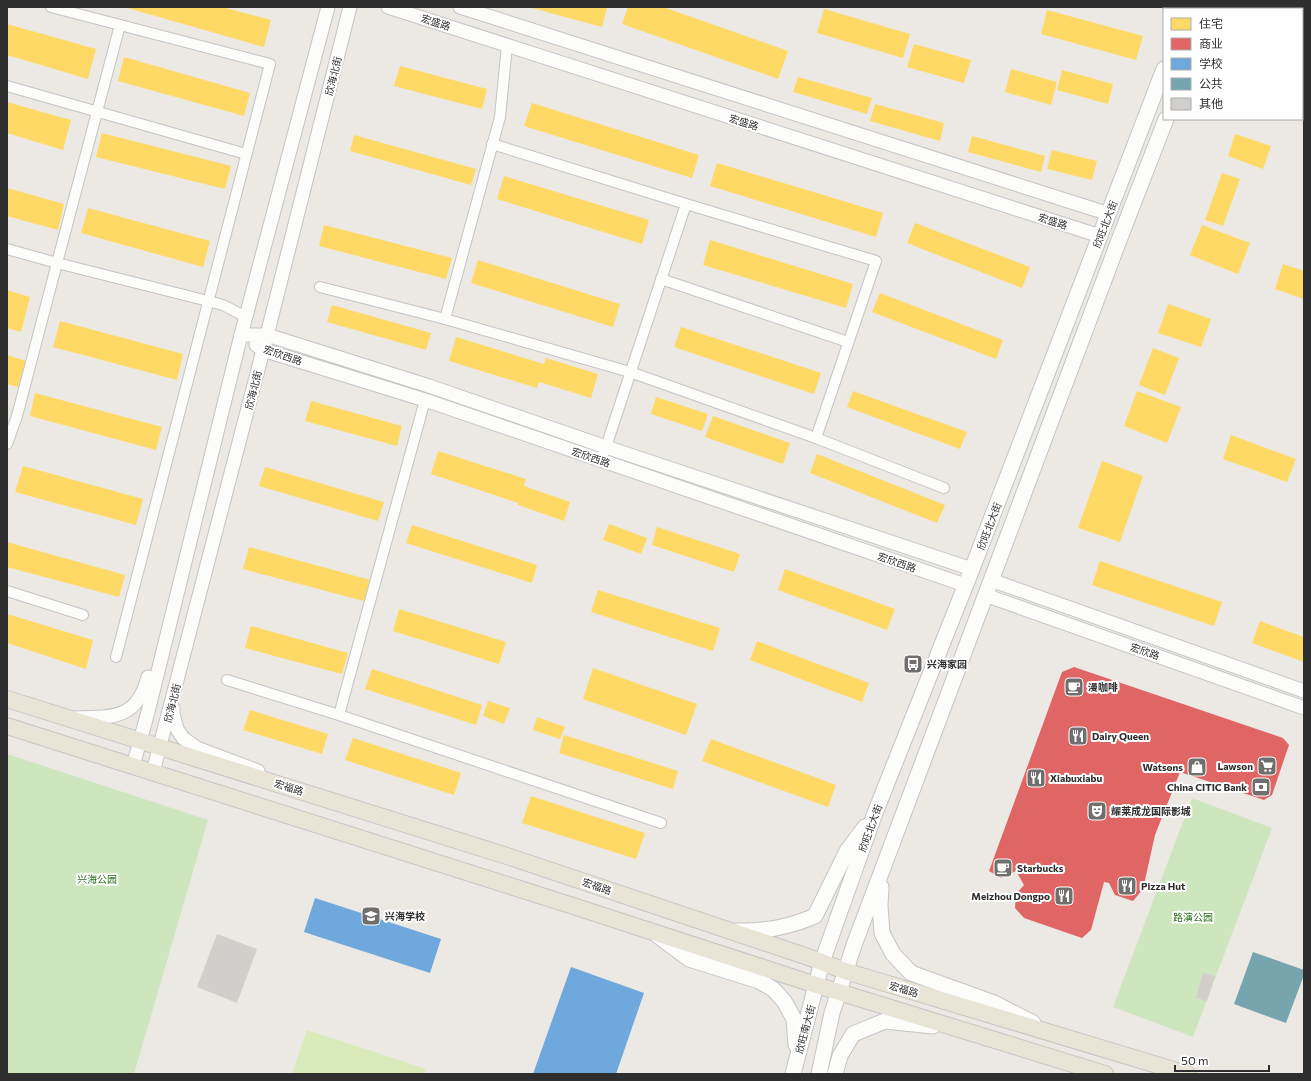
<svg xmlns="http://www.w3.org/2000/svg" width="1311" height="1081" font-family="Commissioner,'Noto Sans SC',sans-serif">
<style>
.green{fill:#cee6be}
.pitch{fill:#d9eabb}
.homes{fill:#ffd966}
.shops{fill:#e06666}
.schools{fill:#6fa8dc}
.public{fill:#76a5af}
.building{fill:#d1cecb}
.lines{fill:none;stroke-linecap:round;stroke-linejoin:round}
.minor-casing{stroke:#c5c4c5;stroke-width:12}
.tertiary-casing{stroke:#c5c4c5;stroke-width:15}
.secondary-casing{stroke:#c5c4c5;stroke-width:17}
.primary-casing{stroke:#c6c5c4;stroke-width:18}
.minor{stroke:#fcfcfb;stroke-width:10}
.tertiary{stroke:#fcfcfb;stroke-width:13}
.secondary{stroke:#fcfcfb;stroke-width:15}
.primary{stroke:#e8e4d6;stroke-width:16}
.labels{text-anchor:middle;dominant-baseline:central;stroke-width:4;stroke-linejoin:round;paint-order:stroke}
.street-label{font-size:10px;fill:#2e2e2e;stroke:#fff}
.poi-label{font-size:10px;font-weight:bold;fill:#2e2e2e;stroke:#fff;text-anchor:start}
.park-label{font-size:10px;fill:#2c6e1b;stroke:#fff}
</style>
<rect width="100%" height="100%" fill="#ece8e4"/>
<g class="green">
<polygon points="7,754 208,820 134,1074 7,1074"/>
<polygon points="1192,798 1272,828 1193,1037 1113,1007"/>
</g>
<polygon class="pitch" points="307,1030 426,1069 424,1074 292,1074"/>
<g class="homes">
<polygon points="124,7 222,7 271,20 264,47"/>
<polygon points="528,7 602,7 607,8 602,27"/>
<polygon points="628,7 663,7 788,51 778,79 622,24"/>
<polygon points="824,9 910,34 903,58 817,33"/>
<polygon points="1047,10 1143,36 1136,60 1041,34"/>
<polygon points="7,24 96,49 88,79 7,55"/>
<polygon points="914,44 971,60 964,83 907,67"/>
<polygon points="1302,51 1304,52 1304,100 1302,99"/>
<polygon points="124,57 250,93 244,116 118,81"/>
<polygon points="400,66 487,89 482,109 394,86"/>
<polygon points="1011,69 1057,82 1051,105 1005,92"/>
<polygon points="1062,70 1113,84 1108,104 1057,90"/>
<polygon points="798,77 872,98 867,114 793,92"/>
<polygon points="7,102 71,120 63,150 7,133"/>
<polygon points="532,103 699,155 692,178 524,126"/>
<polygon points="875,104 944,123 940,141 870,121"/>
<polygon points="102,133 231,166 225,189 96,157"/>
<polygon points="1235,134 1271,146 1263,169 1228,156"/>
<polygon points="354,135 476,169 471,185 350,151"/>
<polygon points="972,136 1045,156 1041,172 968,152"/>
<polygon points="1052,150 1097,161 1092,180 1047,169"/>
<polygon points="717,163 883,213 876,237 710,186"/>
<polygon points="1222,173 1240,179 1223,226 1205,220"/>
<polygon points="504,176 649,220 642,244 497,199"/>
<polygon points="7,188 64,204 58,230 7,216"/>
<polygon points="88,208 210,241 203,267 81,233"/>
<polygon points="915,223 1030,267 1022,288 907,243"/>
<polygon points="324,225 452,258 446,279 319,246"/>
<polygon points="1202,225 1250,243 1238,274 1190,255"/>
<polygon points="710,240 853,284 846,308 703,265"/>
<polygon points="478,260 620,304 613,327 471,283"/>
<polygon points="1283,264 1304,271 1304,299 1275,289"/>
<polygon points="7,290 30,297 21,332 7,328"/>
<polygon points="880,293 1003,340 996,359 872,312"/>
<polygon points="1168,304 1211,319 1201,347 1158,333"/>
<polygon points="332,305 431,333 426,350 327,322"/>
<polygon points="60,321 183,354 177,380 53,347"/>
<polygon points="681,327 821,373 814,394 674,347"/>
<polygon points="456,337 544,364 546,358 598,374 591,398 539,382 537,388 449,361"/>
<polygon points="1153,348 1179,358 1165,395 1139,385"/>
<polygon points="7,355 26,361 18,387 7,384"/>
<polygon points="853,391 967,432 960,449 847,407"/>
<polygon points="1137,391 1181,407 1167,443 1124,426"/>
<polygon points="35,393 162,427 156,450 30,416"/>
<polygon points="656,397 708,414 702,431 651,414"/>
<polygon points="311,401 402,426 397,446 305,421"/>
<polygon points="713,416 790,443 783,464 705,437"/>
<polygon points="1231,435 1296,459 1287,482 1223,459"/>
<polygon points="438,451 526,479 524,486 570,502 564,521 518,505 518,503 431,474"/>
<polygon points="817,454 945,505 937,523 810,473"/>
<polygon points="1102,461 1143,476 1120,542 1078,528"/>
<polygon points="23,466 143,499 136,525 15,492"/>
<polygon points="265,467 384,502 378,521 259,486"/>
<polygon points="609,524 647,538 641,554 603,540"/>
<polygon points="412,525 537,565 532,583 406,543"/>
<polygon points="657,527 740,554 734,572 652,545"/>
<polygon points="7,542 125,575 119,597 7,567"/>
<polygon points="249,547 370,580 364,601 243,569"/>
<polygon points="1100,561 1222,602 1214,626 1092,585"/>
<polygon points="785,569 895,609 887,630 778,590"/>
<polygon points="598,590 720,628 713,651 591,612"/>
<polygon points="399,609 506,642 499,664 393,631"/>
<polygon points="7,614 93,640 86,669 7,643"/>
<polygon points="1260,621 1304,637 1304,662 1252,643"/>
<polygon points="251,626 348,653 342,674 245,648"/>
<polygon points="757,641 869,683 862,702 750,660"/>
<polygon points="593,668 697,704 686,735 583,699"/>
<polygon points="372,669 482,705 476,725 365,689"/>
<polygon points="488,701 510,708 504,724 483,716"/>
<polygon points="250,710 328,734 322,754 243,730"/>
<polygon points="537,717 565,727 560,739 533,730"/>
<polygon points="564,735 678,771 673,789 559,753"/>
<polygon points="353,738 461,773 454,795 345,760"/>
<polygon points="711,739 836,785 828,807 702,761"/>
<polygon points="531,796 645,833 636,859 522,823"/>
</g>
<polygon class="shops" points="1074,667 1283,738 1289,745 1272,795 1264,800 1180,772 1155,835 1143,889 1133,901 1115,895 1109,883 1104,882 1091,930 1082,938 1024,918 1015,908 1016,894 1024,885 1016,871 1001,878 989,871 1062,672"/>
<g class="schools">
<polygon points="315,898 441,939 430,973 304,932"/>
<polygon points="571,967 644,993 616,1074 533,1074"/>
</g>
<polygon class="public" points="1253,952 1304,970 1304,975 1286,1023 1234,1004"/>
<g class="building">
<polygon points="217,934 257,949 237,1003 197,987"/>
<polygon points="1203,973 1215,976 1207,1001 1196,998"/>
</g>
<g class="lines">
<defs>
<g id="minor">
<polyline points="51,7 270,64 116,657"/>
<polyline points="7,86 246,154"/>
<polyline points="492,144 686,204 604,453"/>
<polyline points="686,204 876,261 816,438"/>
<polyline points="7,249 57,263 120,25"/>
<polyline points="661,279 848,342"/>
<polyline points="320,287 445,319 630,372 816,438 944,488"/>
<polyline points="445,319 500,117 507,45"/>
<polyline points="425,400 339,715 661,823"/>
<polyline points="7,444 17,416 57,263 208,301 223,305 246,317"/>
<polyline points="7,591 83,615"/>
<polyline points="227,680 339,715"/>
</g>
<g id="tertiary">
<polyline points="388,7 1100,236"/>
<polyline points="460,7 1109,214"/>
<polyline points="241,335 267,335 429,386 606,447 972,569"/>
<polyline points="256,345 263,350 425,400 965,585"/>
<polyline points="991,580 1304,691"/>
<polyline points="985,595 1304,708"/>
<polyline points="173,708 173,714 177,729 183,738 197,748 258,771"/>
<path d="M 75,718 C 112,717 137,720 148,677"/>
<polyline points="133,766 148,712 241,335 328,7"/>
<polyline points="153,772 267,335 350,7"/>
</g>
<g id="secondary">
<polyline points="1187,9 1188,7"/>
<polyline points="1208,9 1209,7"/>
<polyline points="881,887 880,906 882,933 893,954 911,973 994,1003 1033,1023"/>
<path d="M 736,931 C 764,932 790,927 815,916 L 847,851 L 865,827"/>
<polyline points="657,935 689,959 759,981 773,989 784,1001 794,1019 796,1045"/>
<polyline points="793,1074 822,962 875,813 972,569 1164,69"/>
<polyline points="819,1074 832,1013 854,945 1121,235 1166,119"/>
<polyline points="835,1074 840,1056 853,1034 885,1021 933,1026"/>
</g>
<g id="primary">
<polyline points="7,699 510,857 811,958 845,971 1187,1074"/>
<polyline points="7,726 567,904 816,985 1105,1074"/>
</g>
</defs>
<use href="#minor" class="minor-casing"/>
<use href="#tertiary" class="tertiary-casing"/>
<use href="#secondary" class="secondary-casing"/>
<use href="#primary" class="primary-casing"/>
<use href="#minor" class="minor"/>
<use href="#tertiary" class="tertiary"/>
<use href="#secondary" class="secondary"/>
<use href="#primary" class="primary"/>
</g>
<defs>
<symbol id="bus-square" viewBox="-11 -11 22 22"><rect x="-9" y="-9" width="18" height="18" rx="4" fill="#706f6e" stroke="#fff"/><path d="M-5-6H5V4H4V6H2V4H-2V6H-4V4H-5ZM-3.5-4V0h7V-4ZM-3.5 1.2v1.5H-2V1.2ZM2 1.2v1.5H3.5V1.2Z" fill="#fff"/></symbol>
<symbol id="cafe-square" viewBox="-11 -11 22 22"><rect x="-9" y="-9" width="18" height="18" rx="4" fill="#706f6e" stroke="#fff"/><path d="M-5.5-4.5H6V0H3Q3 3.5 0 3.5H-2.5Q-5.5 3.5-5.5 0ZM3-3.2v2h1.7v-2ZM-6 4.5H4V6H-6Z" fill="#fff"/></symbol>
<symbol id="restaurant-square" viewBox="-11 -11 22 22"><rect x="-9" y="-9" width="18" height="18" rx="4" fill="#706f6e" stroke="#fff"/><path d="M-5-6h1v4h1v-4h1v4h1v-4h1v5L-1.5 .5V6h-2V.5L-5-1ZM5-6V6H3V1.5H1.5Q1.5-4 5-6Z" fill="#fff"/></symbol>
<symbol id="supermarket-square" viewBox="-11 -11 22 22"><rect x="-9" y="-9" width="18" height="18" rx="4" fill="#706f6e" stroke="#fff"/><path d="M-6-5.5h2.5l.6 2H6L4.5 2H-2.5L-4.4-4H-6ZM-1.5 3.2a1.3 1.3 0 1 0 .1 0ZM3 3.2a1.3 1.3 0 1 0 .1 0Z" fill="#fff"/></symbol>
<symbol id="shop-square" viewBox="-11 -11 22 22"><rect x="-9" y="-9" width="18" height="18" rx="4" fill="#706f6e" stroke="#fff"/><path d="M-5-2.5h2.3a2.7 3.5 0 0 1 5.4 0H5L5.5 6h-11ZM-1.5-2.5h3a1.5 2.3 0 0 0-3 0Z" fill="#fff"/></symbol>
<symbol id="bank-square" viewBox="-11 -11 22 22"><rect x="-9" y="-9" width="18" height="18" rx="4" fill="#706f6e" stroke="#fff"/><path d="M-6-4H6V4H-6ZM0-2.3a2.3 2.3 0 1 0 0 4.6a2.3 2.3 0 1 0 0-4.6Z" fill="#fff"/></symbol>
<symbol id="theatre-square" viewBox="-11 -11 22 22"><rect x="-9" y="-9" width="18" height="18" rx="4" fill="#706f6e" stroke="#fff"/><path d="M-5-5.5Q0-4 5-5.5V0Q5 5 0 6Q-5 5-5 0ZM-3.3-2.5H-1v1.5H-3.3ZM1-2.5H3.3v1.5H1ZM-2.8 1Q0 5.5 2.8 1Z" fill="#fff"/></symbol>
<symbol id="school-square" viewBox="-11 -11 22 22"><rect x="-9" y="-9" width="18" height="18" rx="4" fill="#706f6e" stroke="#fff"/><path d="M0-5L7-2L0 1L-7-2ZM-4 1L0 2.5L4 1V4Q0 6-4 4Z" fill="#fff"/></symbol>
</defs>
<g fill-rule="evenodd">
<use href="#bus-square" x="902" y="653" width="22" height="22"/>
<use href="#cafe-square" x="1063" y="676" width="22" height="22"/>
<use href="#restaurant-square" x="1067" y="725" width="22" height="22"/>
<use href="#supermarket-square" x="1256" y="755" width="22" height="22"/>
<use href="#shop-square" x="1186" y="756" width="22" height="22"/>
<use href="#restaurant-square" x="1025" y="767" width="22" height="22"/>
<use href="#bank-square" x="1250" y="776" width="22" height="22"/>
<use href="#theatre-square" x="1086" y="800" width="22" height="22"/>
<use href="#cafe-square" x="992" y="857" width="22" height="22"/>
<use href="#restaurant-square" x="1116" y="875" width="22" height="22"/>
<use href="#restaurant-square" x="1053" y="885" width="22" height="22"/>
<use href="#school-square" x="360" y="905" width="22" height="22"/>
</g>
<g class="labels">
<g class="street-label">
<text transform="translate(436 22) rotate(18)">宏盛路</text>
<text transform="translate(333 76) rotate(-76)">欣海北街</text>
<text transform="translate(744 122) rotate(18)">宏盛路</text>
<text transform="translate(1053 221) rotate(18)">宏盛路</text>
<text transform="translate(1105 224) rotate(-69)">欣旺北大街</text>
<text transform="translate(283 355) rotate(19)">宏欣西路</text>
<text transform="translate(253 390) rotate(-76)">欣海北街</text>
<text transform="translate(591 457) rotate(19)">宏欣西路</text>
<text transform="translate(989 526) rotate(-69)">欣旺北大街</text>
<text transform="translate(897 562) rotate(19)">宏欣西路</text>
<text transform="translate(1145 651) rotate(19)">宏欣路</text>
<text transform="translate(172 703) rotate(-76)">欣海北街</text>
<text transform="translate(289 787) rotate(18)">宏福路</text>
<text transform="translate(870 828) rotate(-70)">欣旺北大街</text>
<text transform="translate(597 886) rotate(19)">宏福路</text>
<text transform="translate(904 989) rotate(17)">宏福路</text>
<text transform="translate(805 1029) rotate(-75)">欣旺南大街</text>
</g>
<g class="poi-label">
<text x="927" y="664">兴海家园</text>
<text x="1088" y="687">漫咖啡</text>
<text x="1092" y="736">Dairy Queen</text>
<text x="1253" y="766" text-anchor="end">Lawson</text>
<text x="1183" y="767" text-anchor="end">Watsons</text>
<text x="1050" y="778">Xiabuxiabu</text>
<text x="1247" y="787" text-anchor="end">China CITIC Bank</text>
<text x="1111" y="811">耀莱成龙国际影城</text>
<text x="1017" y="868">Starbucks</text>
<text x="1141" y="886">Pizza Hut</text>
<text x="1050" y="896" text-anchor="end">Meizhou Dongpo</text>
<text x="385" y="916">兴海学校</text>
</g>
<g class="park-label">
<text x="97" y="879">兴海公园</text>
<text x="1193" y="917">路演公园</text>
</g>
</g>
<rect width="1311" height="1081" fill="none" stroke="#2e2e2e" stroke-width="16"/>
<rect x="1163" y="8" width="140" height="112" fill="#ffffff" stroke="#ababab"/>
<rect x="1171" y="18" width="20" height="12" fill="#ffd966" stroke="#ababab"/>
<text x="1199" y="28" font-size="12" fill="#2e2e2e">住宅</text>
<rect x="1171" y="38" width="20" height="12" fill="#e06666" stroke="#ababab"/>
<text x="1199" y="48" font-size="12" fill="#2e2e2e">商业</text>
<rect x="1171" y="58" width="20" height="12" fill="#6fa8dc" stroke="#ababab"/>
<text x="1199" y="68" font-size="12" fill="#2e2e2e">学校</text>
<rect x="1171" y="78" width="20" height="12" fill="#76a5af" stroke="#ababab"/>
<text x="1199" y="88" font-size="12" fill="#2e2e2e">公共</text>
<rect x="1171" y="98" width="20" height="12" fill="#d1cecb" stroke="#ababab"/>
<text x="1199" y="108" font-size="12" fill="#2e2e2e">其他</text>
<path d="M1175 1065v6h94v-6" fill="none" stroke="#2e2e2e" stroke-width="2"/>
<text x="1181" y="1065" font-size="12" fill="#2e2e2e" stroke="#ffffff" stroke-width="3" paint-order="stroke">50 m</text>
</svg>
